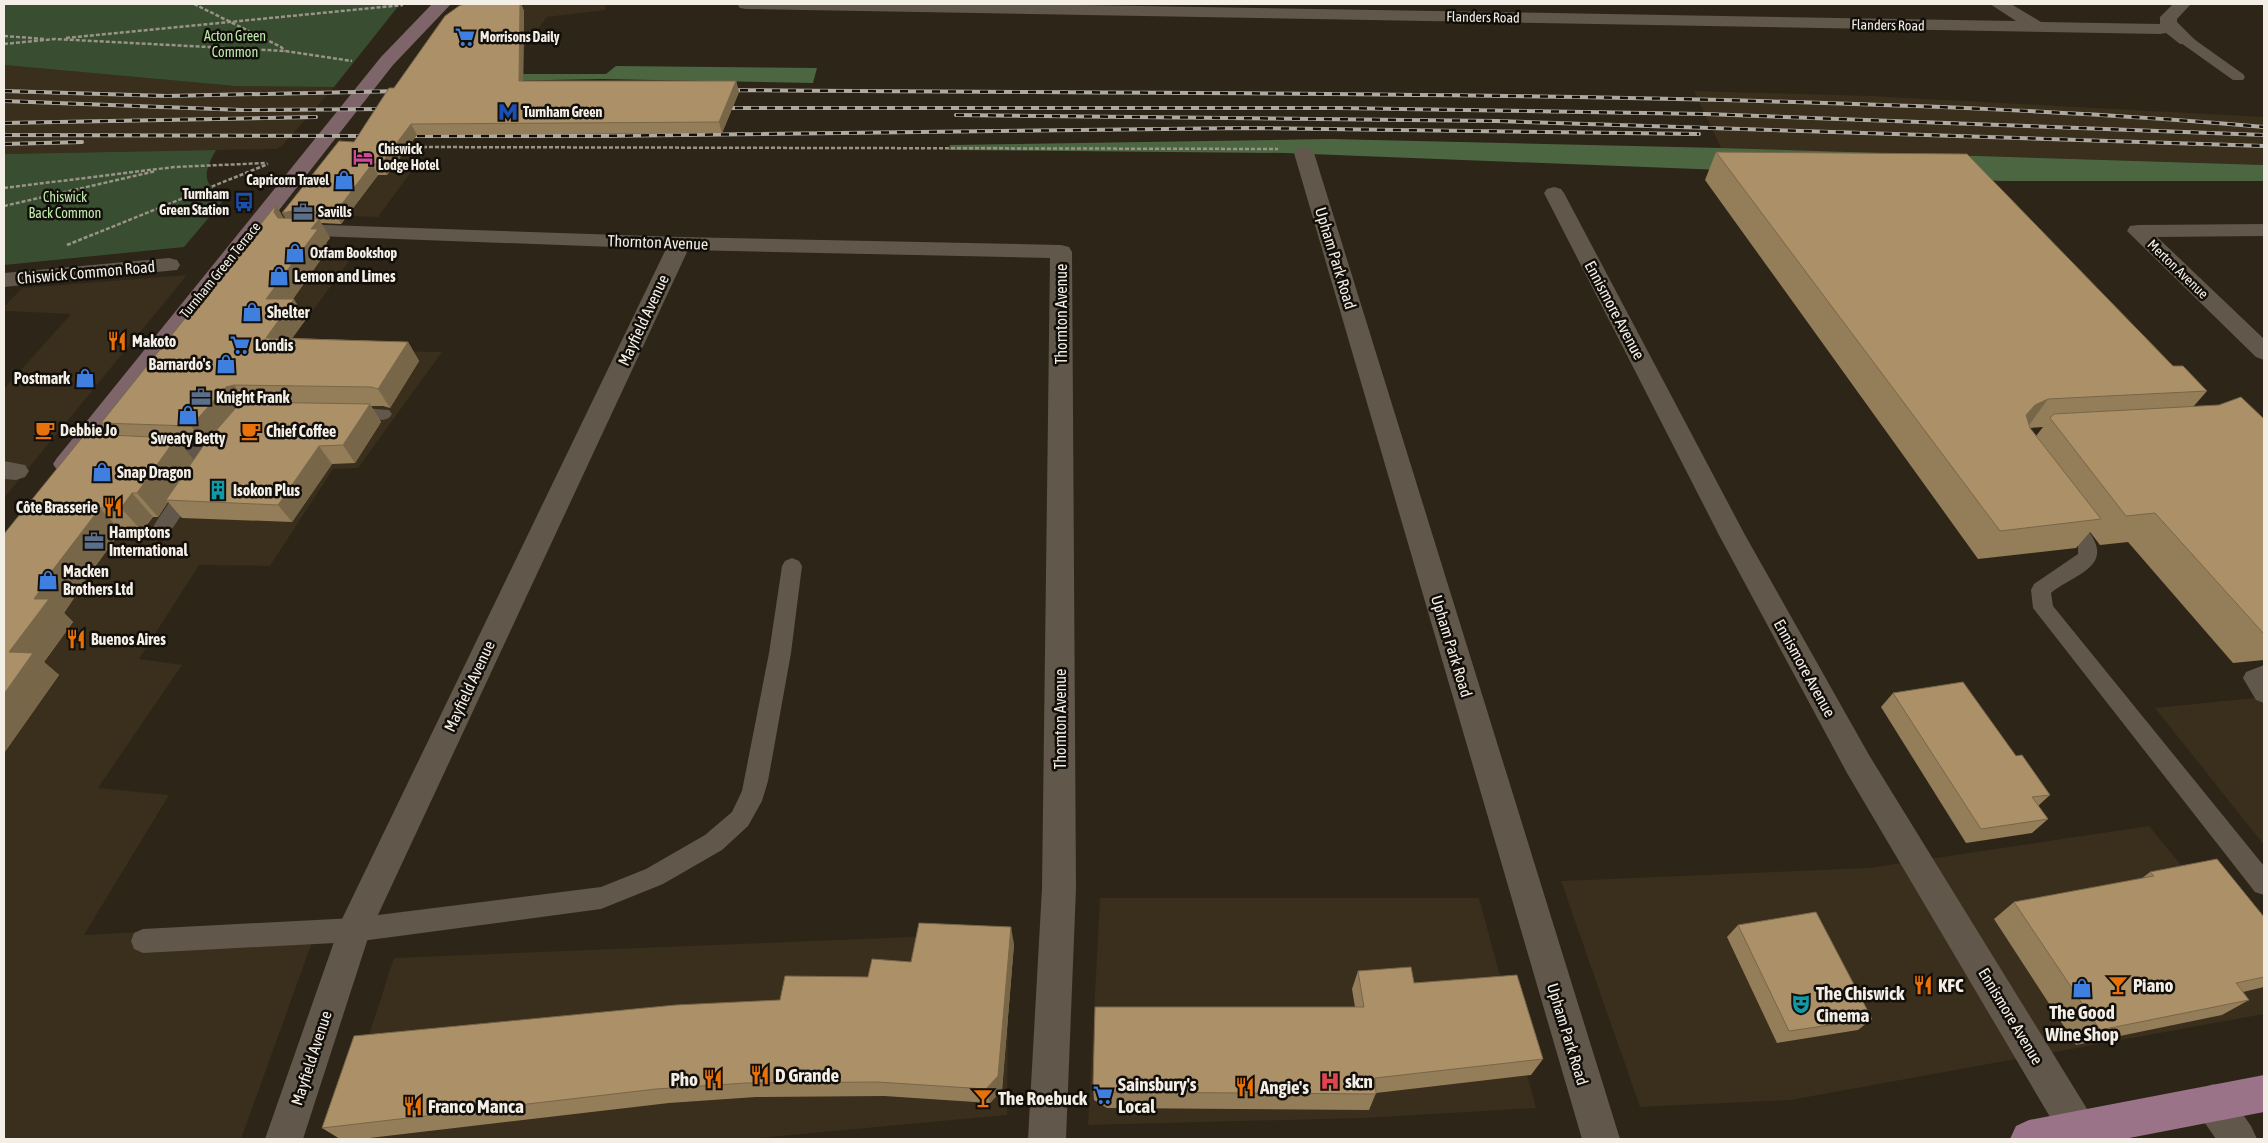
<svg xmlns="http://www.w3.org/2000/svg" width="2268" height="1143" font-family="'Asap Condensed',sans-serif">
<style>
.built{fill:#3a2e1c}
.green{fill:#394d31}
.forest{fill:#4c6641}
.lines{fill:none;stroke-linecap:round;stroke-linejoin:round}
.path{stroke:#999388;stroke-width:2.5;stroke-dasharray:4 2;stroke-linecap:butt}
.service{fill:#61574a;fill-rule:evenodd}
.minor{fill:#61574a;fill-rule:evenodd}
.secondary{fill:#7e6569;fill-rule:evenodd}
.primary{fill:#9b7388;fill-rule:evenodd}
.rail-casing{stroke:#afa9a0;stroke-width:4}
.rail{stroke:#120e09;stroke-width:2.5;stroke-dasharray:8;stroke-linecap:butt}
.wall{fill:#947d59;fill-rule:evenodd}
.shaded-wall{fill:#786649}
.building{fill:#ac9168;stroke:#786649}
.labels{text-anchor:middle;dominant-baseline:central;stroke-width:5;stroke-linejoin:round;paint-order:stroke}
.far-street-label{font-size:14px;fill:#f3eee6;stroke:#120e09}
.far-park-label{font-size:14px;fill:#beeaab;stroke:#120e09}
.far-poi-label{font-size:14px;font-weight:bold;fill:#f3eee6;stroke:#120e09;text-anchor:start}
.street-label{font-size:16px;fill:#f3eee6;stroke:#120e09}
.poi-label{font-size:16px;font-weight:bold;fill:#f3eee6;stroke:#120e09;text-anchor:start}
.near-poi-label{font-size:19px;font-weight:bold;fill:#f3eee6;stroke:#120e09;text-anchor:start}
</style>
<rect width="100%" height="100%" fill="#2d2518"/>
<g class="built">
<polygon points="500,4 605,4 606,10 547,17 512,64"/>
<polygon points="4,65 235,86 334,87 282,146 276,149 4,154"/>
<polygon points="1694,91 1873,96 2264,117 2264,165 1721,148"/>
<polygon points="345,152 425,153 378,217 346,216"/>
<polygon points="270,247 358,249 282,353 287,349 442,352 358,468 333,469 270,566 199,565 139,659 182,665 98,788 169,795 84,935 319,923 241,1139 4,1139 4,588 201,465"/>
<polygon points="187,275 4,498 4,389 71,314 4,311 4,307 22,288"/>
<polygon points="2264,697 2264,845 2155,708"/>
<polygon points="2149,826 2200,888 2264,931 2264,1014 1791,1100 1640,1107 1561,881 1869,868"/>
<polygon points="1100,898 1479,898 1536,1108 1365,1118 1088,1125"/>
<polygon points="1009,933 1007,1115 749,1139 335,1139 394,958"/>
</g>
<g class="green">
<polygon points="4,4 400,4 334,87 235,86 4,65"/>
<path d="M 216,150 C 204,171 200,186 227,196 L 184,247 L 4,265 L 4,154 Z"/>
</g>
<g class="forest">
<polygon points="616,66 817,68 813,83 601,79 487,81 492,74 606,74"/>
<polygon points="1330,139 1721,148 2264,165 2264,181 2003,181 1285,153 949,150 950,145"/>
</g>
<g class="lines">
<g class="path">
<polyline points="194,4 281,47 285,51"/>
<polyline points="4,36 45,39"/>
<polyline points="66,38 403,5"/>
<polyline points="4,44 55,39 285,51 352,61"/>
<polyline points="405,147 1278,149"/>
<polyline points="4,188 174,167 267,163"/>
<polyline points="4,206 156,171"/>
<polyline points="67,245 268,164"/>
</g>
<g class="service">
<polygon points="2186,36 2191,37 2243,74 2245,77 2243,80 2233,80 2181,43 2180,40 2181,37"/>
<polygon points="350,407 389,410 392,414 389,418 383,420 344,417 341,413 344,409"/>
<polygon points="160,446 212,447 219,449 221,454 219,459 212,461 160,458 153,457 151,452 153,447"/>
<polygon points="190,480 197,482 199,487 197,492 170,532 163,534 156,532 153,527 156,522 183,482"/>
<path d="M 2068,511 C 2078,514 2083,524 2089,532 C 2115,567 2073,575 2051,593 L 2053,606 L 2264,866 L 2264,895 L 2255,892 L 2033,608 L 2031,590 L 2034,584 L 2078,554 L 2078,546 L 2058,518 L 2061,513 Z"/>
<polygon points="792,558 799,561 802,566 791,653 768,781 762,801 748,826 722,850 663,884 601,909 354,942 143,953 134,949 131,941 134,933 143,929 354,918 601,887 646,869 705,835 732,812 742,791 769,653 782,566 785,561"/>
<polygon points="2264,665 2264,703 2256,700 2243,678 2246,672"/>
</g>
<g class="minor">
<polygon points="737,4 1024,4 2016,21 1990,4 2011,4 2041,22 2160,24 2160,17 2173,4 2191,4 2177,19 2177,22 2195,40 2192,44 2180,44 2166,33 2160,34 746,9 740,8"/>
<polygon points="1304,147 1311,149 1314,153 1620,1139 1582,1139 1294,153 1297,149"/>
<polygon points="1554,187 1561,189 1564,193 1745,535 1869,755 2092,1117 2098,1130 2094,1139 2063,1139 1847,773 1720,537 1544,193 1547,189"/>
<polygon points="298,224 680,237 1061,245 1069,247 1072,252 1076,888 1066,1139 1028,1139 1042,888 1050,258 688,250 370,932 303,1139 265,1139 342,919 666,249 290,235 287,230 290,225"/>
<polygon points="2264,224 2264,236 2157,237 2264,339 2264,360 2256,357 2127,231 2130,226 2138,225"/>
<polygon points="169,258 177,260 180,265 177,270 4,287 4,273"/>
<polygon points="4,461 25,465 29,471 25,477 16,480 4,479"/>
<polygon points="2213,1084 2226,1090 2251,1126 2257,1139 2216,1139 2200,1116 2194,1103 2200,1090"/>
</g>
<polygon class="secondary" points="432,4 451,4 393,65 75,470 66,473 57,470 53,464 57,458 381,57"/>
<polygon class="primary" points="2264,1075 2264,1112 2124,1139 2010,1139 2016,1126 2029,1120"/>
<defs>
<g id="rail">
<path d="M 724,90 C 1057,93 1390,92 1723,100 C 1903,105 2084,111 2264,127"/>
<polyline points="4,91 167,96 401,91"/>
<polyline points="4,101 242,110 389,109"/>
<polyline points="719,108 1338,108 1705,114 2264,135"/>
<polyline points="956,115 1497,121 2264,146"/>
<polyline points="4,123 316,117"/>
<polyline points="4,135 371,136"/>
<polyline points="401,136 597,136 1248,128 1699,134"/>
<polyline points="4,144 82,142"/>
</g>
</defs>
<use href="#rail" class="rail-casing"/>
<use href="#rail" class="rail"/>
</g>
<g class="wall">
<path d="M 464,4 L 521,4 L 524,11 L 523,81 L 736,81 L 739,92 L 722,133 L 417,135 L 387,175 L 378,175 L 341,224 L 321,223 L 330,238 L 326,243 L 329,248 L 293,299 L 306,319 L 292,338 L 408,342 L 419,361 L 390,408 L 383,406 L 371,406 L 381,422 L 355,463 L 332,464 L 292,522 L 182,518 L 168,502 L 158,517 L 153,517 L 142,531 L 121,531 L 73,597 L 74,598 L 64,613 L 73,622 L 44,662 L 59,675 L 4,753 L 112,436 L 101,423 L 354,142 L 394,88 ZM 181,444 L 204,445 L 194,461 Z"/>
<path d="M 1716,152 L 2173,366 L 2207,391 L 2193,407 L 2264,419 L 2264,660 L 2233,663 L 2128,542 L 2100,545 L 2090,532 L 2076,548 L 1978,559 L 1705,180 ZM 2043,427 L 2036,436 L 2030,428 Z"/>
<polygon points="1893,693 2016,756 2050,795 2038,806 2048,819 2032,833 1966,843 1881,707"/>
<polygon points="2150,872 2264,917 2264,987 2243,992 2249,1000 2222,1015 2076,1045 1994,919 2014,902 2141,879"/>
<polygon points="1738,925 1872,1019 1858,1030 1777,1043 1727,937"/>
<polygon points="1014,944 1002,1090 990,1103 884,1096 756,1097 669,1103 361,1139 340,1139 322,1128 868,977 911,962"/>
<polygon points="1358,971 1414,983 1543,1059 1531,1075 1376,1093 1369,1110 1107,1108 1094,1100 1093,1085 1355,1007 1352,989"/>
</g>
<g class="shaded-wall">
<polygon points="520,4 521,4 524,11 523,91 519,81"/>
<polygon points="736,81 739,92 722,133 719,122"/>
<polygon points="411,124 417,135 387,175 381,164"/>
<polygon points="372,164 378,175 341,224 335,213"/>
<polygon points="276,205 288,225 285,231 274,212"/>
<polygon points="292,211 298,222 289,224 282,213"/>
<polygon points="319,219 330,238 326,243 329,248 279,318 266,299 311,229"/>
<polygon points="294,299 306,319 279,357 266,338"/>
<polygon points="408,342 419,361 390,408 378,389"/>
<polygon points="234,385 248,404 206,445 191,426 226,387"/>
<polygon points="2048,399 2027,428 2026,415 2035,405"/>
<polygon points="370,404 381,422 355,463 343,445"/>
<polygon points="176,438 195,462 166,500 168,502 158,517 137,493"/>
<polygon points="319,446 332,464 292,522 278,505"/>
<polygon points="132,493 153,517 142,531 121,508"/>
<polygon points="100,508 121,531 73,597 74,598 64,613 73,622 44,662 59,675 4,753 4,694 9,652 34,599 49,575"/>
<polygon points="1011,927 1014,944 1002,1090 990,1103 986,1089"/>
</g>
<g class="building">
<polygon points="464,4 520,4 519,81 736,81 719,122 411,124 381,164 372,164 335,213 292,211 282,213 339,141 354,142 389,88 394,88 445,16 459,6"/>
<polygon points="1716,152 1967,154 2173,366 2183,366 2207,391 2048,399 2035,405 2026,415 2030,428 2101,519 2000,531"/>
<polygon points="276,205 274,212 278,218 319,219 311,229 318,229 266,299 294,299 266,338 408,342 378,389 371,387 234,385 226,387 191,426 101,423"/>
<polygon points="2241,397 2264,419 2264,634 2155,513 2126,516 2050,418 2054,414 2219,405"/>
<polygon points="241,402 370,404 343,445 319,446 278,505 166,500 206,442"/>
<polygon points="85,434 176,438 137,493 132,493 121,508 100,508 49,575 51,575 34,599 49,599 9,652 33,653 4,694 4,534"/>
<polygon points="1963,682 2016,756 2022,755 2050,795 2032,797 2048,819 1981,829 1893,693"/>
<polygon points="2217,859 2264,917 2264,977 2236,983 2249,1000 2100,1030 2014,902 2154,876 2150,872"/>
<polygon points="1816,912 1872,1019 1789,1031 1738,925"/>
<polygon points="919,923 1011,927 998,1076 986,1089 877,1082 746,1083 656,1089 322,1128 354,1036 676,1005 780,1000 785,976 868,977 872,959 911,962"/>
<polygon points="1411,967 1414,983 1517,975 1543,1059 1375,1078 1376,1094 1107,1092 1093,1085 1095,1007 1364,1007 1358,971"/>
</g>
<defs>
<symbol id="supermarket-bare" viewBox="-9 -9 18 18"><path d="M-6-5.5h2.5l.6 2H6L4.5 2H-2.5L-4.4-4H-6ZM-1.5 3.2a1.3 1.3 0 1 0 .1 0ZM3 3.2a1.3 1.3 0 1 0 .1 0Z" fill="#3f7fe0" stroke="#120e09" stroke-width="2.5" paint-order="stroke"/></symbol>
<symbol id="metro-bare" viewBox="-9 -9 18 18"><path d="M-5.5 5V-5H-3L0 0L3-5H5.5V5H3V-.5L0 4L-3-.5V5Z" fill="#1a4fb4" stroke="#120e09" stroke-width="2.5" paint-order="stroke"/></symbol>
<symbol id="hotel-bare" viewBox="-9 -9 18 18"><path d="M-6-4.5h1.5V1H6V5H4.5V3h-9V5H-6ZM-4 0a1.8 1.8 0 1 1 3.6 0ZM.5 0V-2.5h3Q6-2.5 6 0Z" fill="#d1479c" stroke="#120e09" stroke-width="2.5" paint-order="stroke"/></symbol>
<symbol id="shop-bare" viewBox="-9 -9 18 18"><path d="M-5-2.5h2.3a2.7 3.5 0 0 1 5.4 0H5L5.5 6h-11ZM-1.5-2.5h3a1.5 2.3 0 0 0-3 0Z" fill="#3f7fe0" stroke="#120e09" stroke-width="2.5" paint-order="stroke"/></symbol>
<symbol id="bus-bare" viewBox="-9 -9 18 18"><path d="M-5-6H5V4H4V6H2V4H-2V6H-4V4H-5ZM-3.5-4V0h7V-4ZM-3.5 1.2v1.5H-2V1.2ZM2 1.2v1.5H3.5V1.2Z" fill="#1a4fb4" stroke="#120e09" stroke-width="2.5" paint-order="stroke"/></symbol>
<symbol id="office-bare" viewBox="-9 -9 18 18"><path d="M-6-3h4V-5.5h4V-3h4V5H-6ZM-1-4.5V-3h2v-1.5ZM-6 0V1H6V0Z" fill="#5c6f8a" stroke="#120e09" stroke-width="2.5" paint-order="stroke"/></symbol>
<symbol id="restaurant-bare" viewBox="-9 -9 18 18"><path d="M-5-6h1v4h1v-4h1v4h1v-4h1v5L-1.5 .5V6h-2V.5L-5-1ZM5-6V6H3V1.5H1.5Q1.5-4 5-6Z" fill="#e8710a" stroke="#120e09" stroke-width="2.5" paint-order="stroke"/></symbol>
<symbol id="cafe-bare" viewBox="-9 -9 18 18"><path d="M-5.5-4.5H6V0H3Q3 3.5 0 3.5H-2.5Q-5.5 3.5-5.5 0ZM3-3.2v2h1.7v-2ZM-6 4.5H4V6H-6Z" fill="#e8710a" stroke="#120e09" stroke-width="2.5" paint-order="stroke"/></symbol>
<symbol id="building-bare" viewBox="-9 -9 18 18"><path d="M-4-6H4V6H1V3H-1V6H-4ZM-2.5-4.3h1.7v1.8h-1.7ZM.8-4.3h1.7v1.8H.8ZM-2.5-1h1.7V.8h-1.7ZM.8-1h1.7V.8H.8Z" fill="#0f9aa8" stroke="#120e09" stroke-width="2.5" paint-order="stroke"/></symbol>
<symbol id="bar-bare" viewBox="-9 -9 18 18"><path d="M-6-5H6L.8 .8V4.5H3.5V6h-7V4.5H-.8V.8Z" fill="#e8710a" stroke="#120e09" stroke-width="2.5" paint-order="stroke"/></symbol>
<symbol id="theatre-bare" viewBox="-9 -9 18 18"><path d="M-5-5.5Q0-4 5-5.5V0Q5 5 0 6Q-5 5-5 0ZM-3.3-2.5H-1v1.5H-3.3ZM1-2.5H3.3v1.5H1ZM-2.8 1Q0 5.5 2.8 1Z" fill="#0f9aa8" stroke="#120e09" stroke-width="2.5" paint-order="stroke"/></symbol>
<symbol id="hospital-bare" viewBox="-9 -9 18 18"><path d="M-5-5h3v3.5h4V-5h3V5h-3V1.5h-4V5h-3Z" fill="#e0444e" stroke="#120e09" stroke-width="2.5" paint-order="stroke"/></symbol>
</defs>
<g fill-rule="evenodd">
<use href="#supermarket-bare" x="451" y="23" width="28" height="28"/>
<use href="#metro-bare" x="494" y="98" width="28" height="28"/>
<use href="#hotel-bare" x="349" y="143" width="28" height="28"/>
<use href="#shop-bare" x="330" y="166" width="28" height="28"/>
<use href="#bus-bare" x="230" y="188" width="28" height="28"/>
<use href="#office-bare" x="289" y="198" width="28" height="28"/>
<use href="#shop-bare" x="281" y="239" width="28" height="28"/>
<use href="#shop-bare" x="265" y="262" width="28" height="28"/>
<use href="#shop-bare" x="238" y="298" width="28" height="28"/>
<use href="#restaurant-bare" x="103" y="327" width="28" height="28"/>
<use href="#supermarket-bare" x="226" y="331" width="28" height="28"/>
<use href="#shop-bare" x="212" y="350" width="28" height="28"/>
<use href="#shop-bare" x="71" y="364" width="28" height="28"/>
<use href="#office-bare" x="187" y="383" width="28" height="28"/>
<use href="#shop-bare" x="174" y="401" width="28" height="28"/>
<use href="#cafe-bare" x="31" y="416" width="28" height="28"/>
<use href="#cafe-bare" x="237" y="417" width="28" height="28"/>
<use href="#shop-bare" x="88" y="458" width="28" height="28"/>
<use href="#building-bare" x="204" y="476" width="28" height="28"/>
<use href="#restaurant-bare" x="99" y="493" width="28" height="28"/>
<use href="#office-bare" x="80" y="527" width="28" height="28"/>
<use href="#shop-bare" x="34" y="566" width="28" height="28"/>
<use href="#restaurant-bare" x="62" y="625" width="28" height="28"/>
<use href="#restaurant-bare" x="1909" y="971" width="28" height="28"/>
<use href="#bar-bare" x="2104" y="971" width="28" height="28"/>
<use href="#shop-bare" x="2068" y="974" width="28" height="28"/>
<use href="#theatre-bare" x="1787" y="990" width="28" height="28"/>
<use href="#restaurant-bare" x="746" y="1061" width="28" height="28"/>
<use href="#restaurant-bare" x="699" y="1065" width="28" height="28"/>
<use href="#hospital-bare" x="1316" y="1067" width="28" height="28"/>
<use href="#restaurant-bare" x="1231" y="1073" width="28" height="28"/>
<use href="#supermarket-bare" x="1089" y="1081" width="28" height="28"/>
<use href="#bar-bare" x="969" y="1084" width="28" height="28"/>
<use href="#restaurant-bare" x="399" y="1092" width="28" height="28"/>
</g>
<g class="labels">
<g class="far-street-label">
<text transform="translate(1483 17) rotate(1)">Flanders Road</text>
<text transform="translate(1888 25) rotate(1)">Flanders Road</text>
<text transform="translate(2178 269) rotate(44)">Merton Avenue</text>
<text transform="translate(220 270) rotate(-51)">Turnham Green Terrace</text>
</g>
<g class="far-park-label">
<text x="235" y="36">Acton Green<tspan x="235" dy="16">Common</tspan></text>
<text x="65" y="197">Chiswick<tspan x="65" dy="16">Back Common</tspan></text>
</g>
<g class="far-poi-label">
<text x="480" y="37">Morrisons Daily</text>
<text x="523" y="112">Turnham Green</text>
<text x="378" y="149">Chiswick<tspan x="378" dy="16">Lodge Hotel</tspan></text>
<text x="329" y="180" text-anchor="end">Capricorn Travel</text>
<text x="229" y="194" text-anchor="end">Turnham<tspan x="229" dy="16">Green Station</tspan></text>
<text x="318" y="212">Savills</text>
<text x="310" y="253">Oxfam Bookshop</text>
</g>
<g class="street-label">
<text transform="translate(658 242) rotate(2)">Thornton Avenue</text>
<text transform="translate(1336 258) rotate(73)">Upham Park Road</text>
<text transform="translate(86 272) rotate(-5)">Chiswick Common Road</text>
<text transform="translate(1615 310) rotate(62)">Ennismore Avenue</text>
<text transform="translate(1061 314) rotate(-90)">Thornton Avenue</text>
<text transform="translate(643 320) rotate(-65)">Mayfield Avenue</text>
<text transform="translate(1452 646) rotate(73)">Upham Park Road</text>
<text transform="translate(1805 668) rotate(61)">Ennismore Avenue</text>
<text transform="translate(469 686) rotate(-65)">Mayfield Avenue</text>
<text transform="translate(1060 719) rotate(-90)">Thornton Avenue</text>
<text transform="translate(2011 1016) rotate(59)">Ennismore Avenue</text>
<text transform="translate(1568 1034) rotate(73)">Upham Park Road</text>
<text transform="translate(311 1058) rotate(-72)">Mayfield Avenue</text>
</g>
<g class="poi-label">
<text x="294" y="276">Lemon and Limes</text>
<text x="267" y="312">Shelter</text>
<text x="132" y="341">Makoto</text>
<text x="255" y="345">Londis</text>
<text x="211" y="364" text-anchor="end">Barnardo's</text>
<text x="70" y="378" text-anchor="end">Postmark</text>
<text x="216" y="397">Knight Frank</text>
<text x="60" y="430">Debbie Jo</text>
<text x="266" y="431">Chief Coffee</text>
<text x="188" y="438" text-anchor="middle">Sweaty Betty</text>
<text x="117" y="472">Snap Dragon</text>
<text x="233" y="490">Isokon Plus</text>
<text x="98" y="507" text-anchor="end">Côte Brasserie</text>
<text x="109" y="532">Hamptons<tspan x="109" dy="18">International</tspan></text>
<text x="63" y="571">Macken<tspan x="63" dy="18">Brothers Ltd</tspan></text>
<text x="91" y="639">Buenos Aires</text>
</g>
<g class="near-poi-label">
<text x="1938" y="985">KFC</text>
<text x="2133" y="985">Piano</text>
<text x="1816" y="993">The Chiswick<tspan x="1816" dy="22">Cinema</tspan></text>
<text x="2082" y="1012" text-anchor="middle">The Good<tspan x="2082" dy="22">Wine Shop</tspan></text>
<text x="775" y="1075">D Grande</text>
<text x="698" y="1079" text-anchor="end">Pho</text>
<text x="1345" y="1081">sk:n</text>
<text x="1118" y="1084">Sainsbury's<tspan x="1118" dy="22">Local</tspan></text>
<text x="1260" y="1087">Angie's</text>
<text x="998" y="1098">The Roebuck</text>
<text x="428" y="1106">Franco Manca</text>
</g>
</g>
<rect width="2268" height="1143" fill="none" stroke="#f3eee6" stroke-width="10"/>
</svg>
